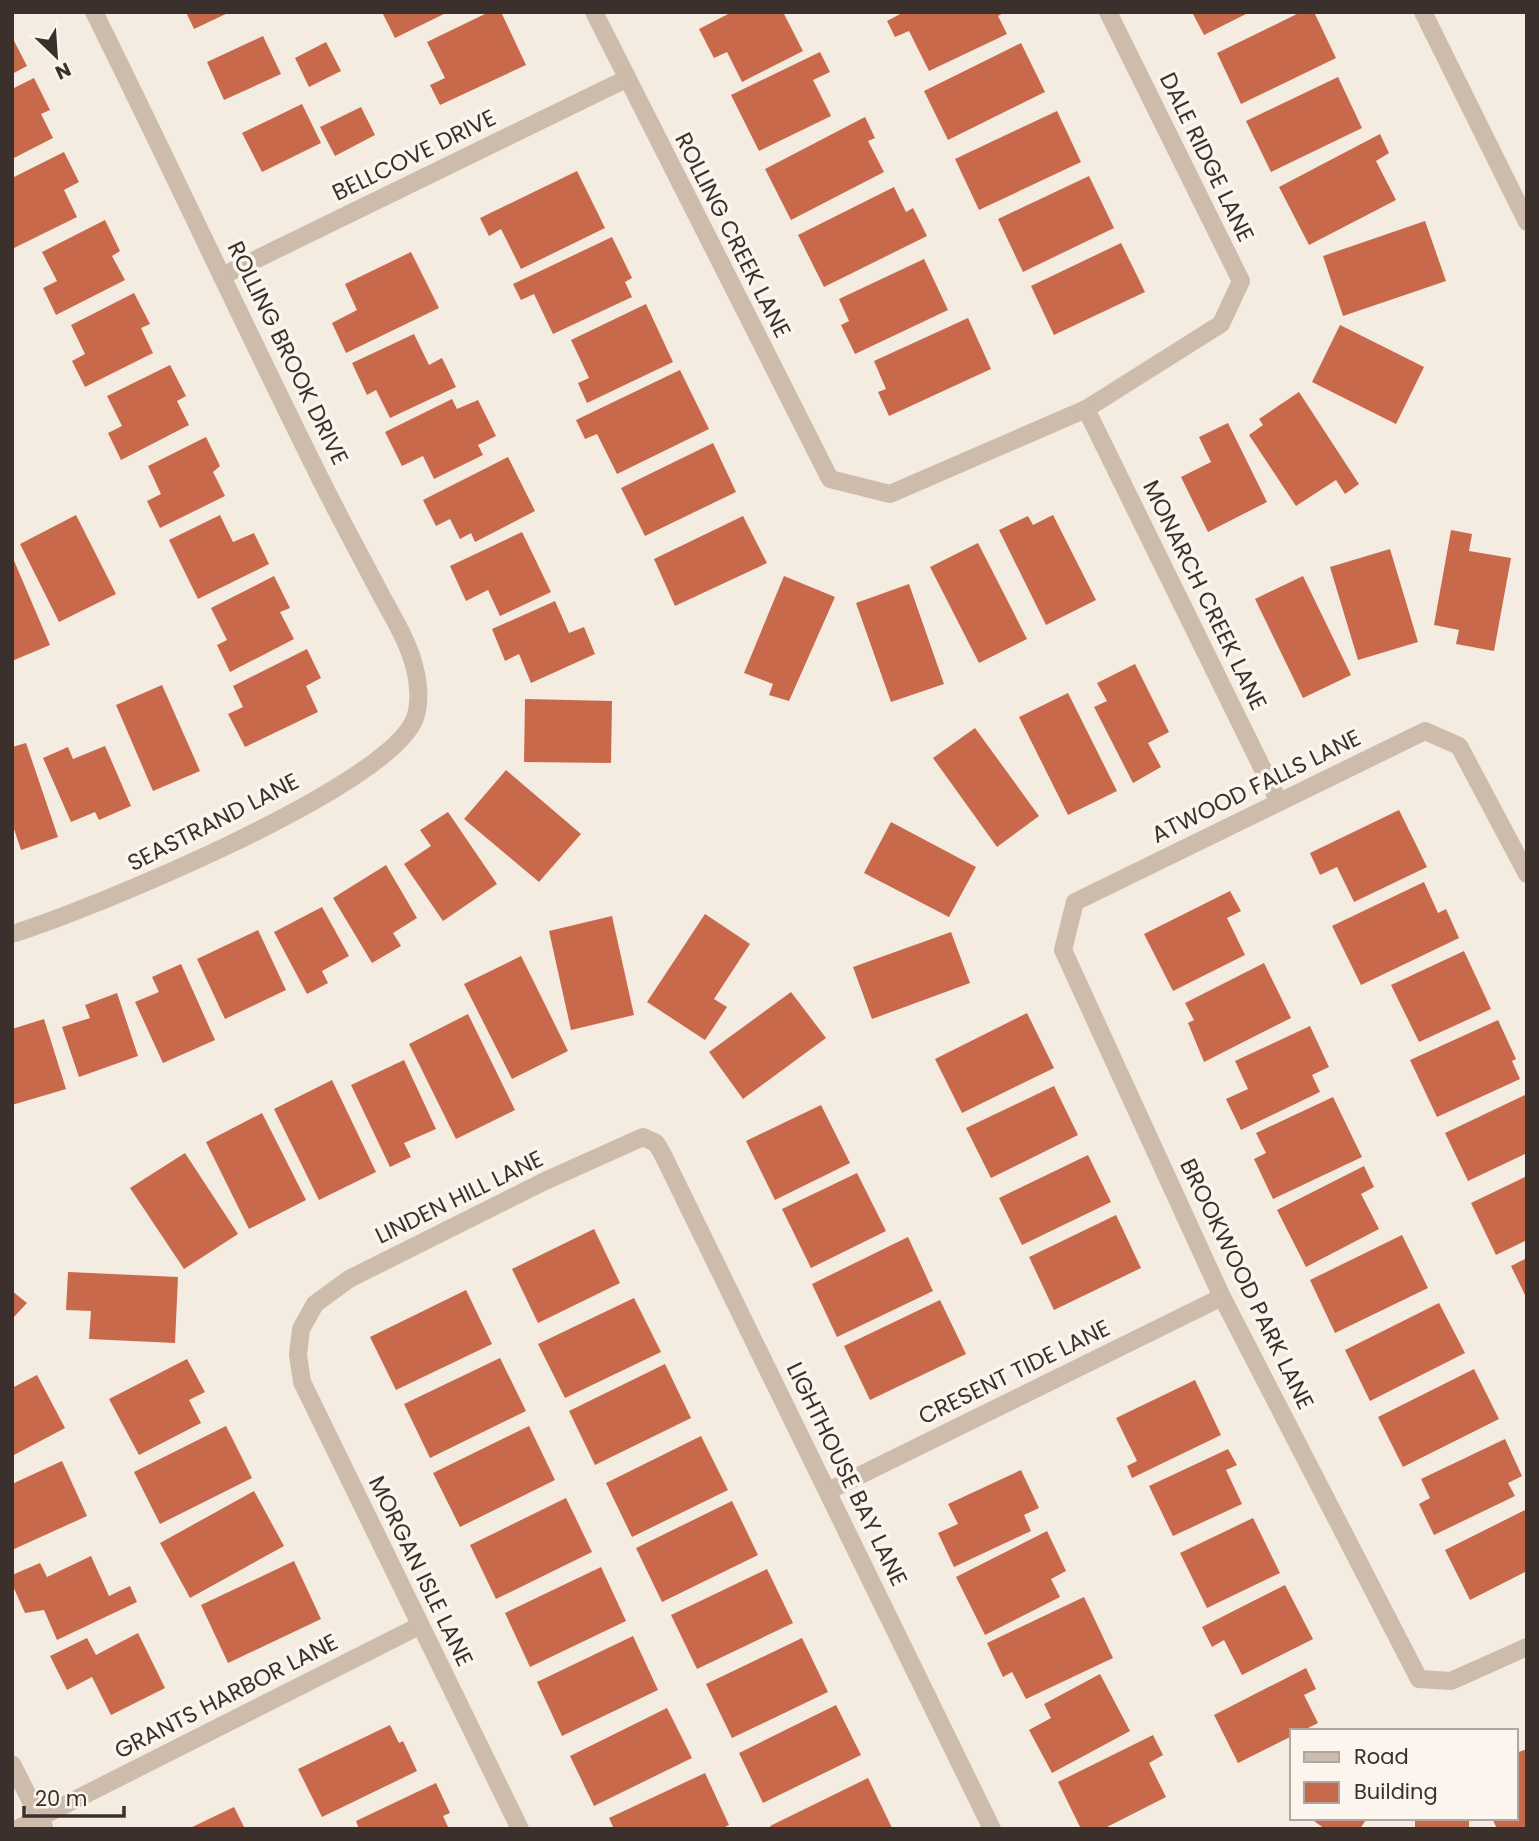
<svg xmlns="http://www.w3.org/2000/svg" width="1539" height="1841" font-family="Poppins,sans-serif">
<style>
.building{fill:#c8694b}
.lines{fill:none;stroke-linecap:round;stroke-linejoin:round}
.minor{stroke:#cdbbac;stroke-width:18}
.tertiary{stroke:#cdbbac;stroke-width:18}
.labels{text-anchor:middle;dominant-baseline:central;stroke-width:7;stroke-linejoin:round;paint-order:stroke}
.street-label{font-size:23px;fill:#3b302b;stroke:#fbf5ee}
</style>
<rect width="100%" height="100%" fill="#f4ebe1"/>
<g class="building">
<polygon points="186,12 230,12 194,29"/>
<polygon points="382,12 448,12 395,38"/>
<polygon points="489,12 501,12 526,65 440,105 430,85 445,78 427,42"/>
<polygon points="732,12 783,12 803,51 742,82 727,52 714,58 699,29"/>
<polygon points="904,12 1005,12 998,16 1007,34 929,71 909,31 895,37 887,21"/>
<polygon points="1192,12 1250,12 1204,35"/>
<polygon points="1301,12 1314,12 1336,58 1241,104 1217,53"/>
<polygon points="263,36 281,74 224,100 207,62"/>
<polygon points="12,37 27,66 12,74"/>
<polygon points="326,42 341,71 309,87 295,58"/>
<polygon points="1021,43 1045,92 948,140 924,91"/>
<polygon points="820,52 830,72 813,80 831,116 759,151 731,95"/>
<polygon points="1338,77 1362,128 1271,172 1246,121"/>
<polygon points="34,78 50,110 41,114 53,138 12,159 12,89"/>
<polygon points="302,104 321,143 262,172 242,133"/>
<polygon points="361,107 375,135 335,156 320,127"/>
<polygon points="1057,111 1081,162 979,210 955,159"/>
<polygon points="865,117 875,138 868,141 884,172 791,220 765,169"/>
<polygon points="1380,134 1389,153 1376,161 1396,200 1309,245 1279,187"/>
<polygon points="64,152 79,182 64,190 77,217 12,249 12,178"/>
<polygon points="577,171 605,228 521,269 501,229 489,236 480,218"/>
<polygon points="1089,176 1114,228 1023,272 998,219"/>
<polygon points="894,187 906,212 913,208 927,236 824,287 798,235"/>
<polygon points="105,220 120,251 112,256 125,280 56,315 43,288 57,281 42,252"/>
<polygon points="1425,221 1446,281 1343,316 1323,256"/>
<polygon points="612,237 632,278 625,282 632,297 553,334 534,294 521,300 513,284"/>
<polygon points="1121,243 1145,292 1054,335 1031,286"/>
<polygon points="411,252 439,308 346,353 332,323 357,310 345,284"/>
<polygon points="924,259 948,310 855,354 841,325 849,321 839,299"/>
<polygon points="134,293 150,324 141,328 153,353 85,387 72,361 85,354 71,325"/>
<polygon points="646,304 673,362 587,403 578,383 589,378 571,340"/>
<polygon points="968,318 991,369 889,416 878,392 886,389 874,361"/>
<polygon points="1340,325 1424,367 1396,424 1312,382"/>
<polygon points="414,334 429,365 442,358 456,387 390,418 376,390 367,395 352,363"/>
<polygon points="170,365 186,396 177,401 189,425 121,460 108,433 122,426 107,396"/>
<polygon points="680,370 709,429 617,474 597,434 585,439 576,420"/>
<polygon points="1299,392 1359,484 1345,494 1336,480 1296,506 1249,435 1263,425 1259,419"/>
<polygon points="452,399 457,409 478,400 496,436 478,445 483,455 434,479 423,456 402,466 385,432"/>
<polygon points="1228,423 1267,502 1208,532 1181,477 1211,462 1199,437"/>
<polygon points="206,437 220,466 213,472 225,496 160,528 147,501 161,494 148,466"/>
<polygon points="713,443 736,492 645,536 621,488"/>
<polygon points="508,457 535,511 475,542 471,533 460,539 450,519 436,526 423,500"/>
<polygon points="76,515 116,594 59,622 20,544"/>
<polygon points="220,515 233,542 254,533 269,564 198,599 169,540"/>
<polygon points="1053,515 1096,600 1046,625 999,530 1028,516 1033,525"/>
<polygon points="743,516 767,563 675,606 654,559"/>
<polygon points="1451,530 1472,534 1469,551 1511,558 1494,651 1456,644 1459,630 1434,625"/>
<polygon points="522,532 551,592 500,616 488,590 466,601 450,566"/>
<polygon points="978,543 1027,639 979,663 930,567"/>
<polygon points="1390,549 1418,642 1358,660 1330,567"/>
<polygon points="12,556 50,645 12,661"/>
<polygon points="274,576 290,608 280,612 294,639 230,672 217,645 227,640 211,608"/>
<polygon points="784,576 835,597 789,701 769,695 773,684 744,673"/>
<polygon points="1303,576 1351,675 1303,698 1255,599"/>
<polygon points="909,584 944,684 891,702 856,603"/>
<polygon points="555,601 569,633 584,627 595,654 531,683 519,654 505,661 492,629"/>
<polygon points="307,649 321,678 306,686 318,712 245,747 228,714 243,707 233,686"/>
<polygon points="1135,664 1169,732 1148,743 1161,767 1133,783 1094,707 1107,701 1097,683"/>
<polygon points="162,685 200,771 153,791 116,705"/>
<polygon points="1068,693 1117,791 1068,815 1019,717"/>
<polygon points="525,699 612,701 611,763 524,762"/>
<polygon points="975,728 1039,816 997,847 933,758"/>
<polygon points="26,743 58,837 21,850 12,823 12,747"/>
<polygon points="105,746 131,806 99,820 95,812 71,822 43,758 68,747 73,759"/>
<polygon points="506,770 581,834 539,882 464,819"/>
<polygon points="1399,810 1427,867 1354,902 1337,867 1320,875 1310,853"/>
<polygon points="448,812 497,884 443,921 404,864 431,846 420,830"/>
<polygon points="891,822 976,867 949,917 864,873"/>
<polygon points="386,865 417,918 393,933 401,946 372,963 333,898"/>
<polygon points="1424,882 1438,913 1446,909 1459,938 1361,985 1332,926"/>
<polygon points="1230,891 1241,911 1227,918 1245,955 1173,991 1144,934"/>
<polygon points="322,907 349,956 322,971 328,983 307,994 274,932"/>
<polygon points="705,914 750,944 714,999 727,1007 705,1040 647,1002"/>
<polygon points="612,916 634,1015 571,1030 549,931"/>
<polygon points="258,930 286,990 225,1019 197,959"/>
<polygon points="951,932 970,983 872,1019 853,967"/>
<polygon points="1464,951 1491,1009 1419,1042 1391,985"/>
<polygon points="521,956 568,1051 512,1079 464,984"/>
<polygon points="1264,963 1291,1018 1204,1062 1188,1023 1194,1020 1185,1003"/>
<polygon points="181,964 215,1040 163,1063 135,1002 159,992 152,977"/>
<polygon points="791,992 826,1038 743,1099 709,1052"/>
<polygon points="117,993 138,1056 79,1077 62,1027 90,1018 85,1005"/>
<polygon points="1027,1013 1054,1068 962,1113 935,1059"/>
<polygon points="468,1014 515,1110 456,1139 409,1044"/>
<polygon points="44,1019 66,1089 12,1105 12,1029"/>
<polygon points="1498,1020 1516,1059 1512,1061 1520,1079 1437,1117 1410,1060"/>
<polygon points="1310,1026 1329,1067 1312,1075 1320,1092 1241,1130 1226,1099 1248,1089 1235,1061"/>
<polygon points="404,1060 436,1129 404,1143 411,1157 390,1167 351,1085"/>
<polygon points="332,1080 376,1172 319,1200 274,1109"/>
<polygon points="1054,1086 1078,1135 991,1178 966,1128"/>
<polygon points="1527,1094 1527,1153 1468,1181 1445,1133"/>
<polygon points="1333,1097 1362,1157 1273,1199 1254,1159 1266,1153 1256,1133"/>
<polygon points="821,1105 850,1163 775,1200 746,1141"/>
<polygon points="262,1113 306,1200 249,1229 206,1142"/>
<polygon points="185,1153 238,1234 184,1269 130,1188"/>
<polygon points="1088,1155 1111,1202 1022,1245 999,1198"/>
<polygon points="1364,1166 1374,1187 1361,1194 1379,1229 1306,1267 1277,1210"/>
<polygon points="857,1173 886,1231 811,1268 782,1209"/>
<polygon points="1527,1176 1527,1240 1496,1255 1471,1203"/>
<polygon points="1116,1215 1141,1268 1054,1310 1029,1257"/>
<polygon points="594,1229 620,1283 538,1323 512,1269"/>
<polygon points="1402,1235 1428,1288 1335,1333 1310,1280"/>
<polygon points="908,1237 933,1291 837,1337 812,1284"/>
<polygon points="1527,1258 1527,1299 1511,1266"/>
<polygon points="68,1272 178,1277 175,1343 89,1339 91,1311 66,1310"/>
<polygon points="466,1290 492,1344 396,1390 370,1337"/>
<polygon points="12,1291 27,1303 12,1319"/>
<polygon points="634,1298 661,1352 565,1398 538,1344"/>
<polygon points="940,1300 966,1354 870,1400 844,1346"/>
<polygon points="1439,1303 1465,1353 1370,1401 1345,1350"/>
<polygon points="500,1358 526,1411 430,1458 404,1404"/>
<polygon points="187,1359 205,1392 189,1400 201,1423 139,1455 109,1399"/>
<polygon points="665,1364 691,1418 595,1465 569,1411"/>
<polygon points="1474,1369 1499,1419 1403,1467 1378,1417"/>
<polygon points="37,1375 65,1428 12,1456 12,1388"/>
<polygon points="1195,1380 1221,1435 1132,1478 1127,1466 1137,1461 1116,1418"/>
<polygon points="226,1426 252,1478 160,1524 134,1472"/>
<polygon points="529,1426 555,1480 460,1527 433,1473"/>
<polygon points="701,1436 728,1490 632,1537 606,1483"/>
<polygon points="1505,1439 1522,1476 1508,1483 1515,1496 1434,1535 1419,1504 1430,1498 1421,1479"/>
<polygon points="1228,1449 1237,1465 1226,1470 1242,1504 1173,1536 1149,1486"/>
<polygon points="62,1461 87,1516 12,1550 12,1484"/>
<polygon points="1021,1470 1039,1508 1024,1515 1031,1531 954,1567 938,1533 958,1524 948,1504"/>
<polygon points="254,1491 284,1546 190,1598 160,1543"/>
<polygon points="566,1498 592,1552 496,1599 470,1545"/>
<polygon points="732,1501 758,1555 662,1602 636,1548"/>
<polygon points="1527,1509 1527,1571 1470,1600 1445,1550"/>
<polygon points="1253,1518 1280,1573 1207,1608 1180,1553"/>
<polygon points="1047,1531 1066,1571 1051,1579 1060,1597 985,1635 956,1577"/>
<polygon points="91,1556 109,1596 130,1586 137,1602 57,1640 44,1610 25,1613 12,1584 12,1575 40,1563 47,1577"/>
<polygon points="294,1561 321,1619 228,1663 201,1605"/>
<polygon points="601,1567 626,1621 530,1667 505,1613"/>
<polygon points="767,1569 793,1623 697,1669 671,1615"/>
<polygon points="1285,1585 1313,1639 1242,1675 1224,1640 1212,1647 1202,1627"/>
<polygon points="1084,1597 1113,1658 1026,1699 1012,1672 1003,1677 987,1643"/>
<polygon points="138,1633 165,1688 111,1715 92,1677 67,1690 50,1656 87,1638 96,1655"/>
<polygon points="633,1636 658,1690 562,1736 537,1682"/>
<polygon points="802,1638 828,1692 732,1738 706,1684"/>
<polygon points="1306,1668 1316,1689 1304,1695 1318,1723 1302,1731 1292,1731 1292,1736 1238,1763 1214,1715"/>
<polygon points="1100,1674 1130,1731 1052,1773 1029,1730 1051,1718 1044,1704"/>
<polygon points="836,1705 861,1755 763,1803 739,1753"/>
<polygon points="667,1708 692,1758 594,1806 570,1756"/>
<polygon points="390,1725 399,1743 403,1741 417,1771 322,1817 298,1769"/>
<polygon points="1153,1735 1163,1755 1149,1763 1166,1797 1103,1829 1081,1829 1058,1782"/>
<polygon points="1527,1749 1527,1829 1497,1829 1492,1818 1516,1818 1516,1753"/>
<polygon points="705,1773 729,1825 721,1829 614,1829 609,1818"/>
<polygon points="868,1778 892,1828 772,1829 770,1826"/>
<polygon points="436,1783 450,1813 443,1816 449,1829 359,1829 356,1821"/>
<polygon points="234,1807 245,1829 188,1829"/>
<polygon points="1310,1818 1367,1818 1360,1829 1325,1829"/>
<rect x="1415" y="1818" width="54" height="11"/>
</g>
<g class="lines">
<g class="minor">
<polyline points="594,12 830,479 890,494 1086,409 1221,324 1241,281 1108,12"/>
<polyline points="224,275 626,79"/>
<polyline points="1086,409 1279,802"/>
<polyline points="1527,874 1459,746 1425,731 1075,902 1063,950 1222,1297 1419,1679 1451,1681 1527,1647"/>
<path d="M 12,934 C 87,911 390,787 415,718 C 420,704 419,684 415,669 C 409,643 394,619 381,595 C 359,553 336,511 315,468 C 240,317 169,163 94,12"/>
<polyline points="828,1491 1222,1297"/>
<polyline points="12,1764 44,1827"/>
<polyline points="17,1829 419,1626"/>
<polyline points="520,1829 302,1382 298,1355 301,1329 315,1304 349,1279 545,1181 643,1137 656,1143 662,1153 992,1829"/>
</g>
<polyline class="tertiary" points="1423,12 1527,222"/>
</g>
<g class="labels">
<g class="street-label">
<text transform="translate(414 155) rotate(-26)">BELLCOVE DRIVE</text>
<text transform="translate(1207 157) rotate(64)">DALE RIDGE LANE</text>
<text transform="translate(733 235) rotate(63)">ROLLING CREEK LANE</text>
<text transform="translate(288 353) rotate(64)">ROLLING BROOK DRIVE</text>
<text transform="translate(1205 595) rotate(64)">MONARCH CREEK LANE</text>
<text transform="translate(1256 786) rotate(-26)">ATWOOD FALLS LANE</text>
<text transform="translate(213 822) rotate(-27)">SEASTRAND LANE</text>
<text transform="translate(459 1197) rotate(-26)">LINDEN HILL LANE</text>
<text transform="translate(1247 1284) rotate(64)">BROOKWOOD PARK LANE</text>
<text transform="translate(1014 1372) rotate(-26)">CRESENT TIDE LANE</text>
<text transform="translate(847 1474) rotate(64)">LIGHTHOUSE BAY LANE</text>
<text transform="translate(421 1571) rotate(64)">MORGAN ISLE LANE</text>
<text transform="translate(226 1696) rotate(-27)">GRANTS HARBOR LANE</text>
</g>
</g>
<rect width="1539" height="1841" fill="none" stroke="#3b302b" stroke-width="28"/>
<rect x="1290" y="1729" width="228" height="91" fill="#fbf5ee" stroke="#aea6a0" stroke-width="2"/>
<rect x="1304" y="1752" width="35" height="10" fill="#cdbbac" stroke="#aea6a0" stroke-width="2"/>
<text x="1354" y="1764" font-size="21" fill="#3b302b">Road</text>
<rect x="1304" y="1782" width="35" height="21" fill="#c8694b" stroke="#aea6a0" stroke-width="2"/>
<text x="1354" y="1799" font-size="21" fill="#3b302b">Building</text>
<g transform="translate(56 56) rotate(155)" stroke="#fbf5ee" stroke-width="5" paint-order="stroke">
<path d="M0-5L12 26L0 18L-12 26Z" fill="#3b302b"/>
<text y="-10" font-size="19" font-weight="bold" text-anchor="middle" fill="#3b302b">N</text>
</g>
<path d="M24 1806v10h100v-10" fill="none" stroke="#3b302b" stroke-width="3.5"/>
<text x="35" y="1806" font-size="21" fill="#3b302b" stroke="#fbf5ee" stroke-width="5" paint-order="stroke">20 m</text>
</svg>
